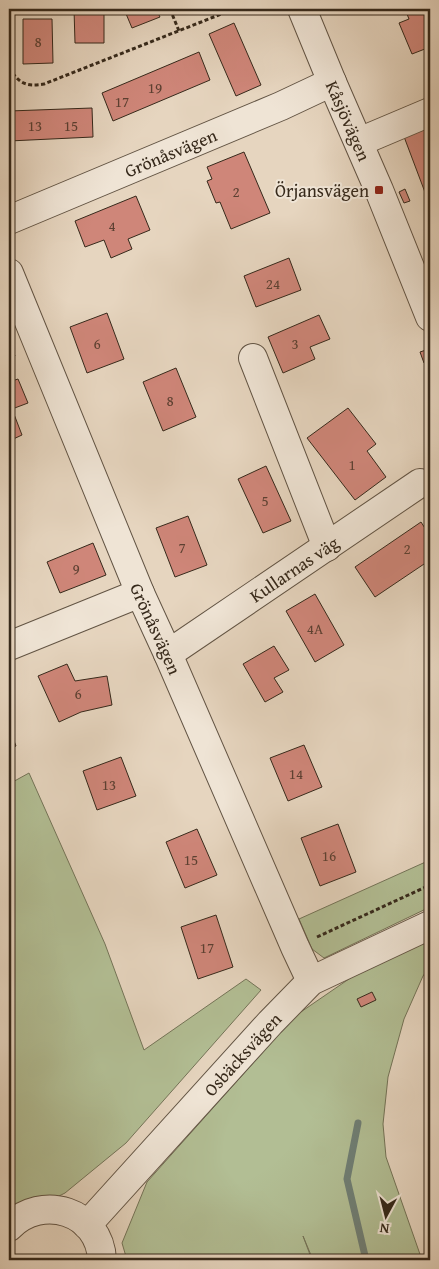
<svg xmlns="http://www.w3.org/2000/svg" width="439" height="1269" font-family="'Gentium Book Plus',serif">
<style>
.green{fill:#b2be94;stroke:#747458}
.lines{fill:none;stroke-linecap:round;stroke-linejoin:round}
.stream{stroke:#707f75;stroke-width:7}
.building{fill:#cf8679;stroke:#36291b}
.minor-casing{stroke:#625444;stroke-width:30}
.path{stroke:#36291b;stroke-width:3;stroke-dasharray:4 2.5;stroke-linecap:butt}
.minor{stroke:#efe4d5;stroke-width:28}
.poi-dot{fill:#8f2418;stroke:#efe4d5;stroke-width:2}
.labels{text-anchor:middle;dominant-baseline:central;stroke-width:4;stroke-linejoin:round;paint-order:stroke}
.number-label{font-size:15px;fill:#5c4032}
.street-label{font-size:18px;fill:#36291b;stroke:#efe4d5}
.poi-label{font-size:18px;fill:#36291b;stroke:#efe4d5;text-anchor:end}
</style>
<rect width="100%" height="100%" fill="#e6d5bf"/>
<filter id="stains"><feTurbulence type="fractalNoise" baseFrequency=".004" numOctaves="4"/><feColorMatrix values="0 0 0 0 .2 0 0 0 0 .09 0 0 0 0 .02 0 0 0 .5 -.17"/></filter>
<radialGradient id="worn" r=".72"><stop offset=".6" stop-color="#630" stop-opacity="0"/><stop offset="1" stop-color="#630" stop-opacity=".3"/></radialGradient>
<g class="green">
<polygon points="29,773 105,944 144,1050 246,979 261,990 126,1143 65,1193 45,1203 9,1210 9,784"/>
<polygon points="430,860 430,907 324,958 312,949 299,919"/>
<polygon points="430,939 430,966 423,976 404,1019 388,1077 383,1124 386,1157 422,1260 313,1260 303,1236 312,1260 127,1260 122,1243 147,1182 295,1016 362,970"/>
</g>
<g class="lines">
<polyline class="stream" points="358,1123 347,1179 366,1260"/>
</g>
<g class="building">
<polygon points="74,9 104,9 104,43 75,43"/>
<polygon points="124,9 156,9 160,17 132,28"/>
<polygon points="422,9 425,12 430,9 430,47 412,54 399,23 409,19 407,14"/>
<polygon points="23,19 52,19 53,63 23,64"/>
<polygon points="234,23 261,85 236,96 209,34"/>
<polygon points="199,52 210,80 113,121 102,93"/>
<polygon points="92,108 93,137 9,141 9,111"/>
<polygon points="430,124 430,194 426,195 403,134"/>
<polygon points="244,152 270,213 231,229 220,202 216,203 207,181 212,179 207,167"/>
<polygon points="405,189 410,201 404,203 399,192"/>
<polygon points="136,196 150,230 128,239 132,249 111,258 104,240 85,247 75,221"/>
<polygon points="289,258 301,290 256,307 244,276"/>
<polygon points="107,313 124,359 87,373 70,327"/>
<polygon points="319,315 330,339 310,347 315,359 283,373 268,337"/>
<polygon points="9,341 15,356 9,359"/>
<polygon points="426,350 430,361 424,363 420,352"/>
<polygon points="176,368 196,417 163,431 143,382"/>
<polygon points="18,379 28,403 12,409 22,435 9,441 9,382"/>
<polygon points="348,408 376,444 367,451 386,477 355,500 307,438"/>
<polygon points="266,466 291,521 263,533 238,479"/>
<polygon points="188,516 207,565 175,577 156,528"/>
<polygon points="421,522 430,536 430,560 375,597 355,567"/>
<polygon points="93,543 106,575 60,593 47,562"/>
<polygon points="315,594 344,645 315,662 286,611"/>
<polygon points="274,646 289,670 274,678 283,692 265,702 243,664"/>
<polygon points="67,664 75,681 107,676 112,705 81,712 59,722 38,676"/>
<polygon points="430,703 430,718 425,705"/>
<polygon points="9,728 16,746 9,749"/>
<polygon points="304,745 322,787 288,801 270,758"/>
<polygon points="121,757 136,796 97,810 83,771"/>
<polygon points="338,824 356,872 320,886 301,838"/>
<polygon points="197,829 217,875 185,888 166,842"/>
<polygon points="216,915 233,967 198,979 181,927"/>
<polygon points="372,992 376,1000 361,1007 357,999"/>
</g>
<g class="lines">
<defs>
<g id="minor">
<path id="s1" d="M 302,9 L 332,82 L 379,190 L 430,317"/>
<polyline points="359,142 430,112"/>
<path id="s2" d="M 9,220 L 281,106 L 332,82"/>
<path id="s3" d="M 9,273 L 140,593 L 168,654 L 295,947 L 311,981"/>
<polyline points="253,358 327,547"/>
<polyline points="9,646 140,593"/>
<path id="s4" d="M 168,654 L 420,483"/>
<path id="s5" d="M 87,1225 L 270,1023 L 311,981 L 430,925"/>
<path d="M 9,1227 C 42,1193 100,1211 102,1260"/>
</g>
</defs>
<use href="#minor" class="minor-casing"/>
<g class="path">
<polyline points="170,9 179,31"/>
<path d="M 9,68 C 19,83 25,87 44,84 L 234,9"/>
<polyline points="317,937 430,885"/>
</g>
<use href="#minor" class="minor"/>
</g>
<rect class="poi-dot" x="374" y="185" width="10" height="10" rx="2.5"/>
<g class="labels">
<g class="number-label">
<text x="38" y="41">8</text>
<text x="155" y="87">19</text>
<text x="122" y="101">17</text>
<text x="35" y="125">13</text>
<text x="71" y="125">15</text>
<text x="236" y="191">2</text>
<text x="112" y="225">4</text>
<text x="273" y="283">24</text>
<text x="97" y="343">6</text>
<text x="295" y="343">3</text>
<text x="170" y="400">8</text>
<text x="352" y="464">1</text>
<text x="265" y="500">5</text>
<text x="182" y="547">7</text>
<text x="407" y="548">2</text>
<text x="76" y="568">9</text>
<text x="315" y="628">4A</text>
<text x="78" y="693">6</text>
<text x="296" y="773">14</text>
<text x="109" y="784">13</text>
<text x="329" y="855">16</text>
<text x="191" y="859">15</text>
<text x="207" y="947">17</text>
</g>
<g class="street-label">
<text stroke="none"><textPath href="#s1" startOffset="121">Kåsjövägen</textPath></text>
<text stroke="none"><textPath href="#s2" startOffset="175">Grönåsvägen</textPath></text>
<text stroke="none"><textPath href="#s4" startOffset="152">Kullarnas väg</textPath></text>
<text stroke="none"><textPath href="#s3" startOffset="385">Grönåsvägen</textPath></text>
<text stroke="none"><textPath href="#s5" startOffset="231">Osbäcksvägen</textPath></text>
</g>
<g class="poi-label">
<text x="369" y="190">Örjansvägen</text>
</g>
</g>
<rect width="439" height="1269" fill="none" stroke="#e6d5bf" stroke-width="30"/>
<rect x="10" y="10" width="419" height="1249" fill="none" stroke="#36291b" stroke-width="2.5"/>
<rect x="15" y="15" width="409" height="1239" fill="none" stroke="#36291b"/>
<g transform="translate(386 1216) rotate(187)" stroke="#efe4d5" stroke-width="4" paint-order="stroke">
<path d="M0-4L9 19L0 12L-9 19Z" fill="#36291b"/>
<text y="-8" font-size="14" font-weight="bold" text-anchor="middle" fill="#36291b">N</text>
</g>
<rect width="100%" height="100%" filter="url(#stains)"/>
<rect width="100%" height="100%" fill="url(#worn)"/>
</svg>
